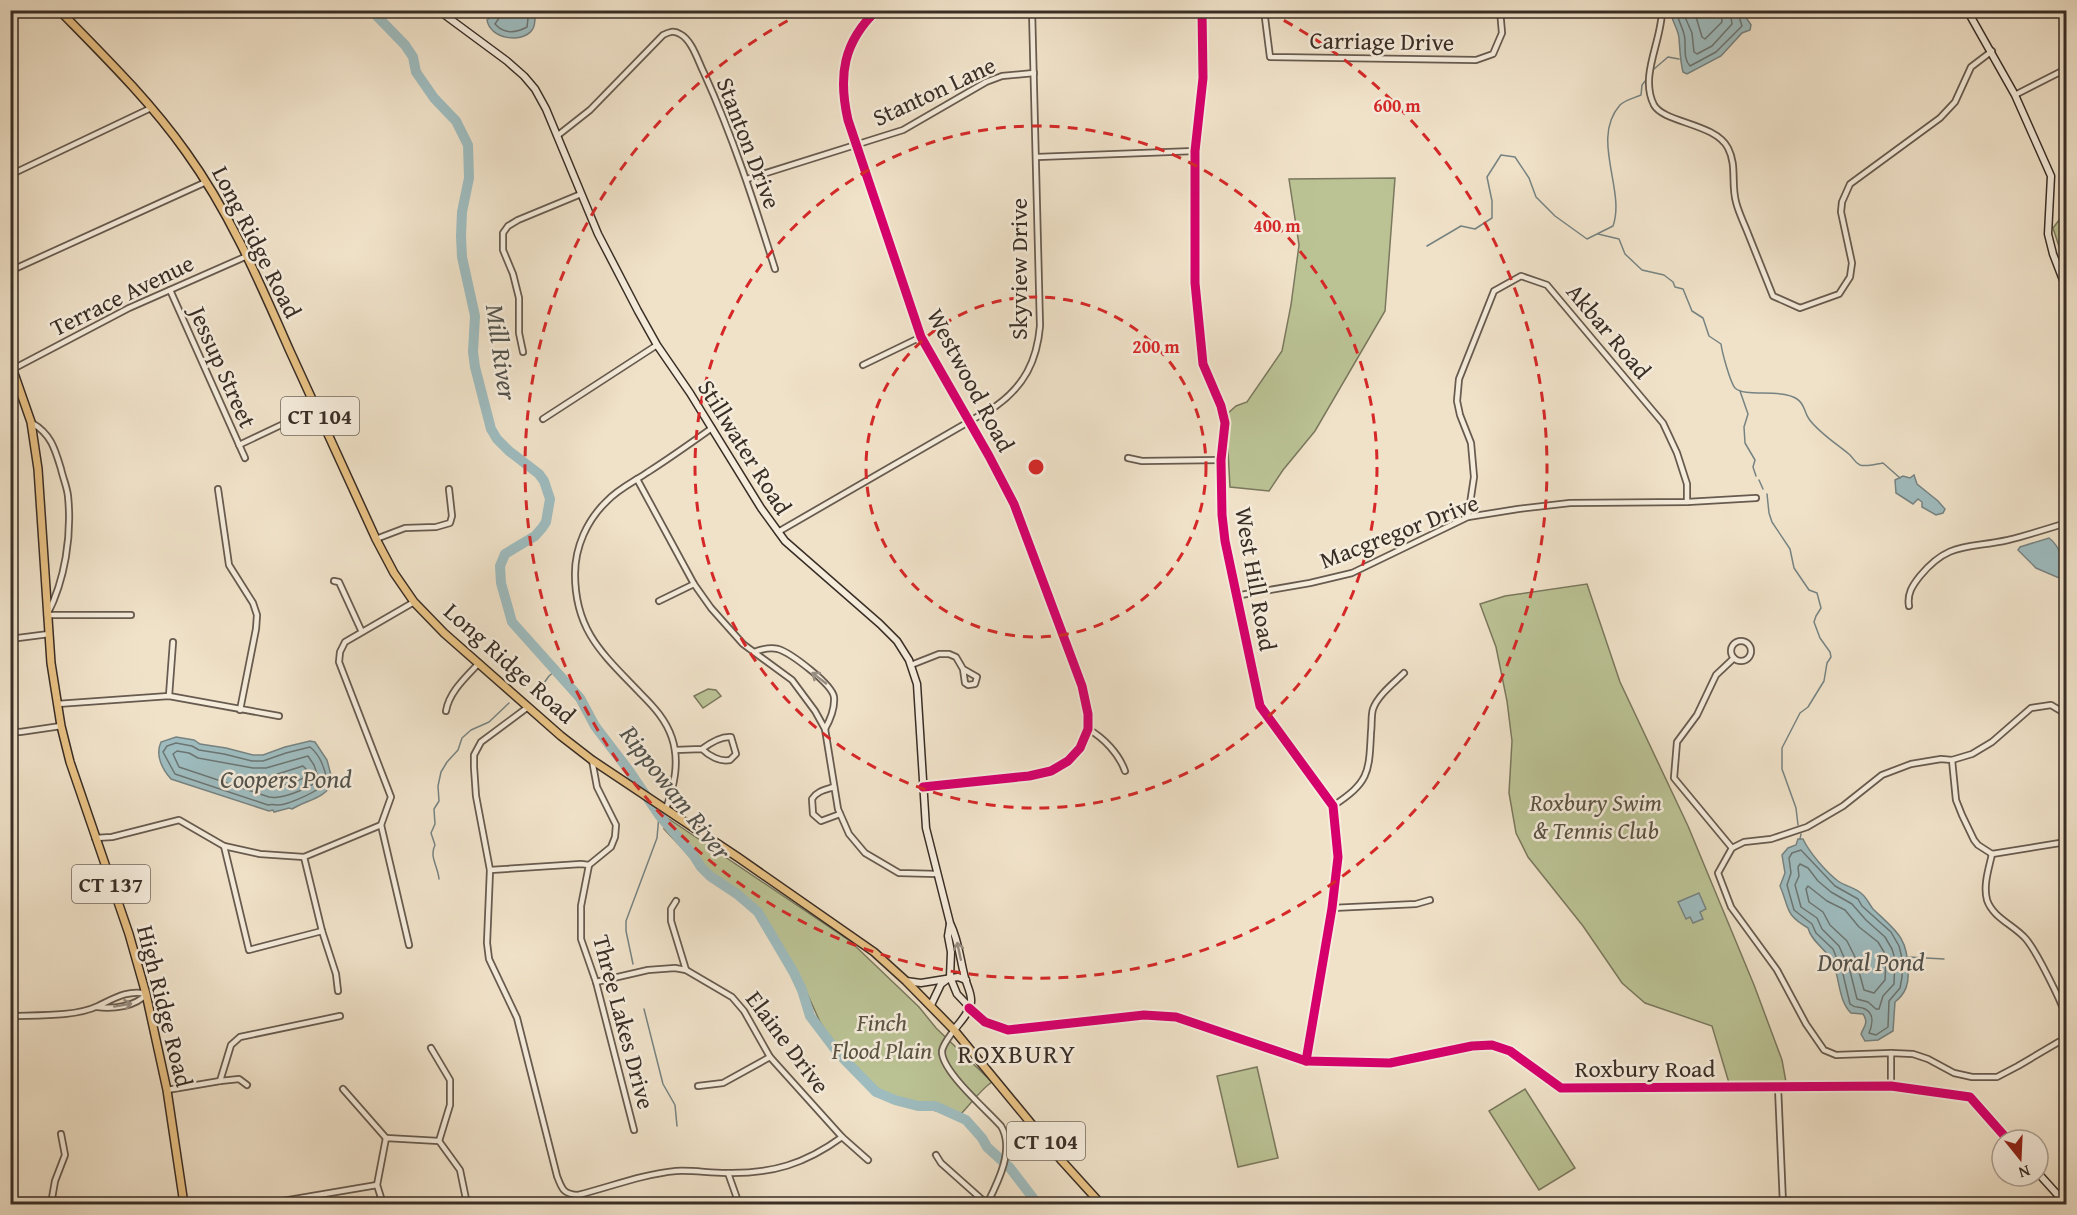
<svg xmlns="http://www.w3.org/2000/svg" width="2077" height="1215" font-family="'Gentium Book Plus',serif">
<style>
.green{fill:#bbc395;stroke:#7a785e;stroke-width:1.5}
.water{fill:#9ebcbf;stroke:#768382;stroke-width:1.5}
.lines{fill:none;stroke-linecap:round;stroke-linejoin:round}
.shore{stroke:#6c7572;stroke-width:1.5}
.stream{stroke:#768382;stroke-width:1.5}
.river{stroke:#9ebcbf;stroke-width:10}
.street-casing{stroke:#675b4f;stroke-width:8}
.secondary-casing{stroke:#392e26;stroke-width:9}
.primary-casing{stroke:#392e26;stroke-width:10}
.street{stroke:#f5ecdc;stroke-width:4.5}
.secondary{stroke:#f5ecdc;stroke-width:6}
.primary{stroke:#e8c184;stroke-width:7}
.cycleway-casing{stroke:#f5ecdc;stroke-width:13}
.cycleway{stroke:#d6006c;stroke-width:9}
.oneway{stroke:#978d81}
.ring{fill:none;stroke:#d62828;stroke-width:3;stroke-dasharray:10 8}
.labels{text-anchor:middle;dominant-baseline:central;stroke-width:5;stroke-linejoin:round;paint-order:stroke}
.shield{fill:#f5ecdc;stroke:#71675d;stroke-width:1.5}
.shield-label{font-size:22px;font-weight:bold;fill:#392e26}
.street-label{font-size:24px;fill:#392e26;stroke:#f5ecdc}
.park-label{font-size:24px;font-style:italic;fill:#5a5342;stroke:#f5ecdc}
.water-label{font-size:26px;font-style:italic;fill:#52524c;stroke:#f5ecdc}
.neighbourhood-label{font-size:26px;letter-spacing:1.5px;fill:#392e26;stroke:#f5ecdc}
.centre{fill:#d62828;stroke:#f5ecdc;stroke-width:3}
.ring-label{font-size:18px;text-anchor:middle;font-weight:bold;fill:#d62828;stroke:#f5ecdc;stroke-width:5;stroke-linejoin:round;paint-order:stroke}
</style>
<rect width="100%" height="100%" fill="#f0e2c9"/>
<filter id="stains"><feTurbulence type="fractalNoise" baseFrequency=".00333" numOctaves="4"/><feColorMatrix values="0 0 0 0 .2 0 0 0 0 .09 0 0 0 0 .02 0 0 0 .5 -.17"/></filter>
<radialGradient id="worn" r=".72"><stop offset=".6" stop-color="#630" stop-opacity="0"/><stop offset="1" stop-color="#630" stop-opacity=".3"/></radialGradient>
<g class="green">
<polygon points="1395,178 1385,311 1315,431 1283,470 1269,491 1230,487 1226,415 1236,406 1247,402 1282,351 1291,305 1299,245 1289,179"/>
<polygon points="2066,211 2066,268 2053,228"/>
<polygon points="1587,584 1620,682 1688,826 1754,985 1782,1060 1786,1082 1729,1083 1712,1026 1645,1003 1622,983 1583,926 1528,857 1516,833 1509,793 1512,741 1507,701 1496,647 1480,604 1505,596"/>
<polygon points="708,689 716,690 721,696 703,708 694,696"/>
<path d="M 663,815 L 850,941 L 919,1007 L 936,1028 L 992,1082 C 980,1090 970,1105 959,1116 L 906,1104 L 885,1093 L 848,1068 L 820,1022 L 806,991 L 765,917 L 756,909 L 714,882 L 664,829 Z"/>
<polygon points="1257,1067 1278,1158 1238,1167 1217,1076"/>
<polygon points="1525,1089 1575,1168 1539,1190 1489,1111"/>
</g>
<g class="water">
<path d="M 503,11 L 535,11 C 535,16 536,26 532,30 C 522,44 490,39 487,20 L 495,13 Z"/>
<path d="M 1671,11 L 1742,11 L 1751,25 L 1750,30 L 1742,33 L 1721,56 L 1687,74 L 1683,72 C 1680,60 1680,50 1679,38 C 1678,28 1671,21 1671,11 Z"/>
<polygon points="1914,475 1917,484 1938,501 1945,509 1943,513 1936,515 1922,507 1922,502 1918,499 1913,504 1896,493 1895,480 1903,476 1910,478"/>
<path d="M 2049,538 C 2060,546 2067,566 2066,581 L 2036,568 L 2018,550 L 2020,547 Z"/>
<path d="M 176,737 L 194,740 L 200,744 L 226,748 L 253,755 L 263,755 L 285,747 L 310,741 L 315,742 L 327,760 L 333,783 C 324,799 306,800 292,809 L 289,808 L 274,812 L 273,810 L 269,811 L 171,779 C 162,769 155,755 161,742 Z"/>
<path d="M 1798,839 L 1803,839 C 1809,852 1826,872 1838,881 C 1845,886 1856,888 1862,894 C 1867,898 1869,904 1873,909 C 1895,930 1908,937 1908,970 C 1909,984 1906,993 1895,1002 L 1893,1031 L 1878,1040 L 1865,1041 L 1861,1034 C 1864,1026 1869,1023 1863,1014 L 1851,1013 C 1838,1000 1840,979 1833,963 C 1827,949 1812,943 1808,928 C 1784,914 1790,909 1780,886 L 1785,873 L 1782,855 L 1788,848 L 1796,845 Z"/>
<polygon points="1699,893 1706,909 1700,912 1703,919 1693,923 1690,917 1686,919 1678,902"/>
</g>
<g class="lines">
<g class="shore">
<path d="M 502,10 L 501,15 L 495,24 C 504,34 516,33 527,27 L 529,10"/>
<path d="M 1677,10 C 1677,20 1682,25 1684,34 C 1687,44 1682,58 1690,66 L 1716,52 L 1742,26 L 1737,10"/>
<polyline points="1685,10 1685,17 1692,33 1694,52 1697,54 1712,46 1732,24 1730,10"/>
<polyline points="1694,10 1702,37 1705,39 1722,22 1721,10"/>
<path d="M 176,743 L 192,746 L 199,750 L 224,754 L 252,761 L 263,761 L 286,753 L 310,747 C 320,755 325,769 327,781 C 322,790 288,805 278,805 C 275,805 272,804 268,805 L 175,774 L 163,752 L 167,746 Z"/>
<path d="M 177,751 L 189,753 L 198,758 L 253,768 L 266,768 L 308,756 L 314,765 L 319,780 C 311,787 289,796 279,797 C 275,798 272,797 269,797 L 179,767 L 173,754 Z"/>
<path d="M 303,766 L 306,769 L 307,777 C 289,783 273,793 255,781 L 257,777 L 268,777 Z"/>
<path d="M 1801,850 L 1835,886 L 1858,899 L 1862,906 L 1891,932 L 1899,946 L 1902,958 L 1902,977 L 1900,988 L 1889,1001 L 1888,1027 L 1876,1035 L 1869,1033 C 1872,1026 1875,1014 1865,1009 C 1859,1006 1856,1009 1850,1004 L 1843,974 L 1833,949 L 1816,933 L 1812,924 L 1794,910 L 1787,885 L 1791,873 L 1789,858 L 1792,853 Z"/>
<polygon points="1800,864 1808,868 1818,881 1831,892 1852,904 1866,920 1885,937 1892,949 1895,959 1894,984 1883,996 1879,1009 1876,1009 1868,1002 1857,999 1850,971 1839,946 1822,929 1817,918 1801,907 1795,885 1799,876 1798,867"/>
<polygon points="1808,886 1827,901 1845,910 1859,927 1878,942 1884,952 1886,960 1885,980 1874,993 1864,990 1855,957 1847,941 1830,925 1823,912 1809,902 1806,889"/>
</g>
<g class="stream">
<polyline points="1654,69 1668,57 1679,59"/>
<path d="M 1598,234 L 1619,239 L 1625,254 L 1642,270 L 1664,275 L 1673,282 L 1675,287 L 1683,289 L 1692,311 L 1703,318 L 1709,336 L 1721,344 C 1722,352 1730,382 1735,388 C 1745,398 1780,388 1797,399 C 1805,404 1804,412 1809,419 C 1819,433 1837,444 1850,455 C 1854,459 1855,463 1860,465 C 1866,467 1876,464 1883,463 L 1900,478"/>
<path d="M 1427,246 L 1461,226 L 1475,229 L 1492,218 L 1492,201 L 1487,177 L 1501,155 L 1515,157 L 1529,178 L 1536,197 L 1555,216 L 1587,239 L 1613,226 C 1626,190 1590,139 1620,105 C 1625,100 1634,98 1641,95 L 1642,85 L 1646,80"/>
<polyline points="1740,391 1748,414 1744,427 1745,443 1755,460 1753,467 1756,476"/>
<polyline points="1759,480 1763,489"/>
<polyline points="1767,494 1769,513 1772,522 1790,549 1794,568 1809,590 1817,593 1821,608 1816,616 1814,622 1820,638 1830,652 1831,657 1827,663 1824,681 1808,707 1800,713 1782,748 1782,769 1796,808 1798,825"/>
<polyline points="538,699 530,692 541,687 549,676 555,671"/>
<polyline points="1800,839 1801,834"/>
<path d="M 439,879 C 438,866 429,857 435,845 L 431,833 L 435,824 L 434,809 L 439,801 L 438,786 L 441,772 L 447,762 L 458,750 L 462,738 L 471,730 L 489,722 L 509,703"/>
<polyline points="1908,957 1944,959"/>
<polyline points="633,964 626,931 626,921 657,838 659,815"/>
<polyline points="644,1009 663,1084 675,1105 677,1126"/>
</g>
<polyline class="river" points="371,10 405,45 413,57 416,72 434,98 456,121 468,145 469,178 462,212 461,236 462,257 475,316 473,352 475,367 491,429 497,439 509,451 539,474 544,481 550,499 546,522 542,528 535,536 505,554 500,566 501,583 512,622 580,698 595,726 630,772 659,815 694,856 701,867 710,876 737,894 758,912 794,973 802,990 810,1016 838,1053 876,1092 895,1100 918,1106 935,1106 966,1120 982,1138 987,1147 1010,1168 1033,1198 1035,1204"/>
<defs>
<g id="street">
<path d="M 877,10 C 843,42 838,76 848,120 L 921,337 L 989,456 L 1014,504 L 1082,686 L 1088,714 L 1088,729 L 1080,748 L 1068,761 L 1051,771 L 1029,776 L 923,787"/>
<polyline points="1202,10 1203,78 1195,151 1195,283 1203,364 1221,406 1225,423 1221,460 1222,515 1225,541 1260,706 1333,806 1338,857 1332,908 1306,1061"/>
<polyline points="1264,10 1270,57 1476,60 1493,54 1502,33 1500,10"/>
<path d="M 1662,10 C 1662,41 1639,76 1654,105 C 1664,123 1715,123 1728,148 C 1737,165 1731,184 1736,202 C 1739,214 1745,225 1749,236 C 1757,256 1765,276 1773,296 L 1800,308 L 1839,294 L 1850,277 L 1852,263 L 1841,212 L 1842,202 L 1850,184 L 1940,118 L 1955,102 L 1971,67 L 1992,51"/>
<polyline points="2015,95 2066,69"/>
<path d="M 557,136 L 590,110 L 663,35 C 669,32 674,30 680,34 C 692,40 698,61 704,73 C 733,137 754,202 775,269"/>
<polyline points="1037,157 1195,151"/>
<polyline points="10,175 151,108"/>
<polyline points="747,179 903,130 986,82 1002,76 1034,73"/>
<polyline points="10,271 206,182"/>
<polyline points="170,290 245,458"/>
<polyline points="523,352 519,333 519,298 513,274 503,250 503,233 508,226 518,220 581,194"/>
<polyline points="863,365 921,337"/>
<polyline points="13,369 129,308 247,256"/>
<polyline points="543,419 657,345"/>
<path d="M 32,423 C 51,434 55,449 61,469 C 63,478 67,487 68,496 C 72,536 65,580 47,615 L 131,615"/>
<polyline points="239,445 317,408"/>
<polyline points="1128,458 1142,461 1221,460"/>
<polyline points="637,479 694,584 711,608 743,644 792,680 815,711 825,729 838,809 849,834 865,853 899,873 937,874"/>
<polyline points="218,489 229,565 253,603 257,615 256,629 240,710"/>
<polyline points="1468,517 1474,477 1471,443 1460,415 1457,401 1459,379 1494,291 1521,276 1547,285 1663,423 1677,453 1687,484 1687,502"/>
<path d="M 778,532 L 996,406 C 1024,386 1037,361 1040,326 L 1032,10"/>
<polyline points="376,539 405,528 436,527 450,523 452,516 449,489"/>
<polyline points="334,581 339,582 361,630"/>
<polyline points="1235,596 1310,583 1352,573 1468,517 1518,509 1570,503 1687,502 1756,498"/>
<polyline points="659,601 694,584"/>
<path d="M 1909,606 C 1907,594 1912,586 1920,576 C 1949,541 1968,549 2008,540 C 2028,535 2047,529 2066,523"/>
<polyline points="10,639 49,634"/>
<circle cx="1741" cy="651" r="10"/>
<path d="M 754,652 C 762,649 770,647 778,649 C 791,653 832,684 834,697 C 835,708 830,720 825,729"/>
<polyline points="911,665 939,654 949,654 956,657 963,669 977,677 975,684 968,685 965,683 963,669"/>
<polyline points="169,696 173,642"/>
<polyline points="57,704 169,696 279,716"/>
<path d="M 528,707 L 481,742 L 474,755 L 474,767 L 476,796 L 490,870 L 487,943 L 489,959 L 517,1018 L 557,1176 C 562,1189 563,1194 578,1195 C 610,1187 643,1174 676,1171 C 692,1170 709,1173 726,1173 C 772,1174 805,1164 842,1137"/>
<path d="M 446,711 C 449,692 466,677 479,663"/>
<polyline points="2066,714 2051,705 2031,708 1992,742 1972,754 1952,760 1941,759 1911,764 1882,775 1843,806 1807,827 1771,839 1744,842 1732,848 1718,873 1731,907 1777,970 1806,1024 1824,1050 1836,1055 1891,1053 1913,1054 1928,1059 1954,1073 1972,1077 1997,1077 2018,1066 2062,1040 2066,1032"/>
<path d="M 1088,729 C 1104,738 1119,754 1125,771"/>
<polyline points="10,731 20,732 61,726"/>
<path d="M 675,750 L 702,749 C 709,756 720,762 730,760 L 736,754 L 731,737 C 721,736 710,743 702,749"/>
<polyline points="592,760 597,787 616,825 615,837 611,847 589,865 581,906 581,939 596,982 634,1130"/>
<polyline points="1952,760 1956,800 1962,815 1974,840 1978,845 1992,854"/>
<path d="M 834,787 C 825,790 817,791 812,799 L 813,814 L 821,821 L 840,814"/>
<path d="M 1333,806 C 1369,782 1369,774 1371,732 C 1372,725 1371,715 1373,709 C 1378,695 1394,683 1404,673"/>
<path d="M 666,809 C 674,786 680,762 672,738 C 666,720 654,707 641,694 C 604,655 575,632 575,574 C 575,547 587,520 607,501 C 618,489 635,481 648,472 C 670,458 691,443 712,428"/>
<polyline points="95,838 112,837 179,820 224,846 260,854 304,857 381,825"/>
<polyline points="224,846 249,950 322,931"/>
<polyline points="1732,848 1674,778 1677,742 1697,715 1716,675 1734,658"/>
<path d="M 1992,854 C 1989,868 1983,885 1987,900 C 1993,918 2014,925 2026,939 C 2037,952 2060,999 2066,1016"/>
<polyline points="1992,854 2066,842"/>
<polyline points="304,857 322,931 336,974 338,991"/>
<polyline points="490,870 581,864 589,865"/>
<polyline points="676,901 671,909 671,921 686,970"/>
<polyline points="1332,908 1416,904 1430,900"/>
<polyline points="409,945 381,825 391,797 339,662 340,652 345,642 414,602"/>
<polyline points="596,982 648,970 675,968 686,970 732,997 744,1011 770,1057 842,1137 868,1160"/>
<path d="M 10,1016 C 36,1015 75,1017 98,1006 C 113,999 129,989 146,994 C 136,1007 112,1009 97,1007"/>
<path d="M 954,1030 C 950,1036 943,1044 942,1051 C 941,1071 987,1110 1001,1126 C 1015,1149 998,1182 987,1204"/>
<polyline points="431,1048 450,1080 450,1105 439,1141"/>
<polyline points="220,1081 231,1045 240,1037 340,1016"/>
<polyline points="698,1086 723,1083 770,1057"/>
<polyline points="1891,1086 1891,1053"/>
<polyline points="1778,1087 1783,1204"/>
<polyline points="343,1089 386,1138"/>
<polyline points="167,1090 220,1081 239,1079 247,1085"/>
<polyline points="439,1141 460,1170 467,1204"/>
<polyline points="936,1155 941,1163 987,1204"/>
<polyline points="728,1173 739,1204"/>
<polyline points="51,1204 55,1181 65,1155 61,1134"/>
<polyline points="265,1204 377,1185"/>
<polyline points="383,1204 377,1185 386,1138 439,1141"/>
<polyline points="1761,1204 1819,1204"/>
</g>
<g id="secondary">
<path d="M 438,10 L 507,61 L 524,76 L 535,89 L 546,109 L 598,234 L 638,311 L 657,345 L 690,393 L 761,508 L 785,541 L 880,624 L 897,641 L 909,660 L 917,684 L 926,828 L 950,923 C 959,941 960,960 965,978 C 967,986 972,994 971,1002 C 970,1012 960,1022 954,1030"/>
<polyline points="1967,10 2015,95 2051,176 2048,234 2053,254 2066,288"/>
<polyline points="950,924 948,936 951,952 950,977 957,994 980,1018 997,1028 1008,1030 1025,1029 1144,1015 1176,1017 1306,1061 1390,1063 1472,1046 1484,1044 1510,1051 1561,1088 1891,1086 1970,1097 2008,1140"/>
<polyline points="906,981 921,983 958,977 966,980"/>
<polyline points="931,1005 941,984 949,978"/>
<polyline points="2038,1173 2066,1204"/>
</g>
<g id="primary">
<path d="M 59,10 C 104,56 149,100 186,152 C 230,213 259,281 289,349 C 318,412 347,475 376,539 L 394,573 L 414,602 L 444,633 L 561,736 L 592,760 L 739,858 L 874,952 L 906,981 L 954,1030 L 1062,1161 L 1101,1204"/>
<polyline points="10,362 31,422 38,469 51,663 61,726 70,762 129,934 146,994 167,1090 184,1204"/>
</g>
</defs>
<use href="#street" class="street-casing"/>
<use href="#secondary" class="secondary-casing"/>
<use href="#primary" class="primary-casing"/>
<use href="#street" class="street"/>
<use href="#secondary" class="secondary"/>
<use href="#primary" class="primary"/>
<defs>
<g id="cycleway">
<path d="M 877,10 C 843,42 838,76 848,120 L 921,337 L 989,456 L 1014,504 L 1082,686 L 1088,714 L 1088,729 L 1080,748 L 1068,761 L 1051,771 L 1029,776 L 923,787"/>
<polyline points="1202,10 1203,78 1195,151 1195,283 1203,364 1221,406 1225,423 1221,460 1222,515 1225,541 1260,706 1333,806 1338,857 1332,908 1306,1061"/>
<polyline points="969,1008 985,1022 1008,1030 1144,1015 1176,1017 1306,1061 1390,1063 1472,1046 1492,1045 1510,1051 1561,1088 1891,1086 1970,1097 2008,1140"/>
</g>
</defs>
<use href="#cycleway" class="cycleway-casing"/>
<use href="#cycleway" class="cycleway"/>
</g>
<defs><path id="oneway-shaft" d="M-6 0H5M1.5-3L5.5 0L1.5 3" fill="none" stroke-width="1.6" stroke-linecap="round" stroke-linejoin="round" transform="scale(1.5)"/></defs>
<g class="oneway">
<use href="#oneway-shaft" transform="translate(819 678) rotate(-142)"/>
<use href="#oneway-shaft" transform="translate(959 951) rotate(-102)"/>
<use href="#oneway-shaft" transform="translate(123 1005) rotate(-10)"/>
</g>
<g class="ring">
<circle cx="1036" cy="467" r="170"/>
<circle cx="1036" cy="467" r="341"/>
<path d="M1268 12A511 511 0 1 1 804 12"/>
</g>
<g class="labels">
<g class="shield">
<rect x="281" y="397" width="78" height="38" rx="4.5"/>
<rect x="72" y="865" width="78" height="38" rx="4.5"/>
<rect x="1007" y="1122" width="78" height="38" rx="4.5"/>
</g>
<g class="shield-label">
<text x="320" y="416">CT 104</text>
<text x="111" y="884">CT 137</text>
<text x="1046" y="1141">CT 104</text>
</g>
<g class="street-label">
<text transform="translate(1382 41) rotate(1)">Carriage Drive</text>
<text transform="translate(934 91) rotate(-25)">Stanton Lane</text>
<text transform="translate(749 143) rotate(69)">Stanton Drive</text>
<text transform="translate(257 242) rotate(63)">Long Ridge Road</text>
<text transform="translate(1018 269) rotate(-90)">Skyview Drive</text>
<text transform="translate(122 295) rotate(-26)">Terrace Avenue</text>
<text transform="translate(1609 331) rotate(50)">Akbar Road</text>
<text transform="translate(223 367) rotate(66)">Jessup Street</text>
<text transform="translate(971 380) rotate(62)">Westwood Road</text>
<text transform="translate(745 447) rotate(58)">Stillwater Road</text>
<text transform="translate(1399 531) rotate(-21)">Macgregor Drive</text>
<text transform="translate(1256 579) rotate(80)">West Hill Road</text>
<text transform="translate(510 663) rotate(42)">Long Ridge Road</text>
<text transform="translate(165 1006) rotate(76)">High Ridge Road</text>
<text transform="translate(624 1022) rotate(75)">Three Lakes Drive</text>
<text transform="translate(788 1042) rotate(53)">Elaine Drive</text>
<text x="1645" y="1068">Roxbury Road</text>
</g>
<g class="park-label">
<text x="1596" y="802">Roxbury Swim<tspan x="1596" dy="28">&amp; Tennis Club</tspan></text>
<text x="882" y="1022">Finch<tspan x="882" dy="28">Flood Plain</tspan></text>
</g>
<g class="water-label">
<text transform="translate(502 352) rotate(82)">Mill River</text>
<text x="286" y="778">Coopers Pond</text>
<text transform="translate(676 792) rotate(52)">Rippowam River</text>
<text x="1871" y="961">Doral Pond</text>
</g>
<g class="neighbourhood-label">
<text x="1017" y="1053">ROXBURY</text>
</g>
</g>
<circle cx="1036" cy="467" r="9" class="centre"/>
<g class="ring-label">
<text x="1397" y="112">600 m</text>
<text x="1277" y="232">400 m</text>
<text x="1156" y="353">200 m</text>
</g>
<rect width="2077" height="1215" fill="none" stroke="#f0e2c9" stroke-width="36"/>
<rect x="12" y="12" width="2053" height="1191" fill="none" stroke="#392e26" stroke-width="3"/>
<rect x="18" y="18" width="2041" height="1179" fill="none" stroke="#392e26" stroke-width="1.5"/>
<g transform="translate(2020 1158) rotate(162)"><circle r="28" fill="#f5ecdc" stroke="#aaa093" stroke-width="1.5"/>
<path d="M0-4.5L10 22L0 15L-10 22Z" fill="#8f2418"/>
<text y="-9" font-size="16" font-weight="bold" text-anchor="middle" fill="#392e26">N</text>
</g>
<rect width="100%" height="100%" filter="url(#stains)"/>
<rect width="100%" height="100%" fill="url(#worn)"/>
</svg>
